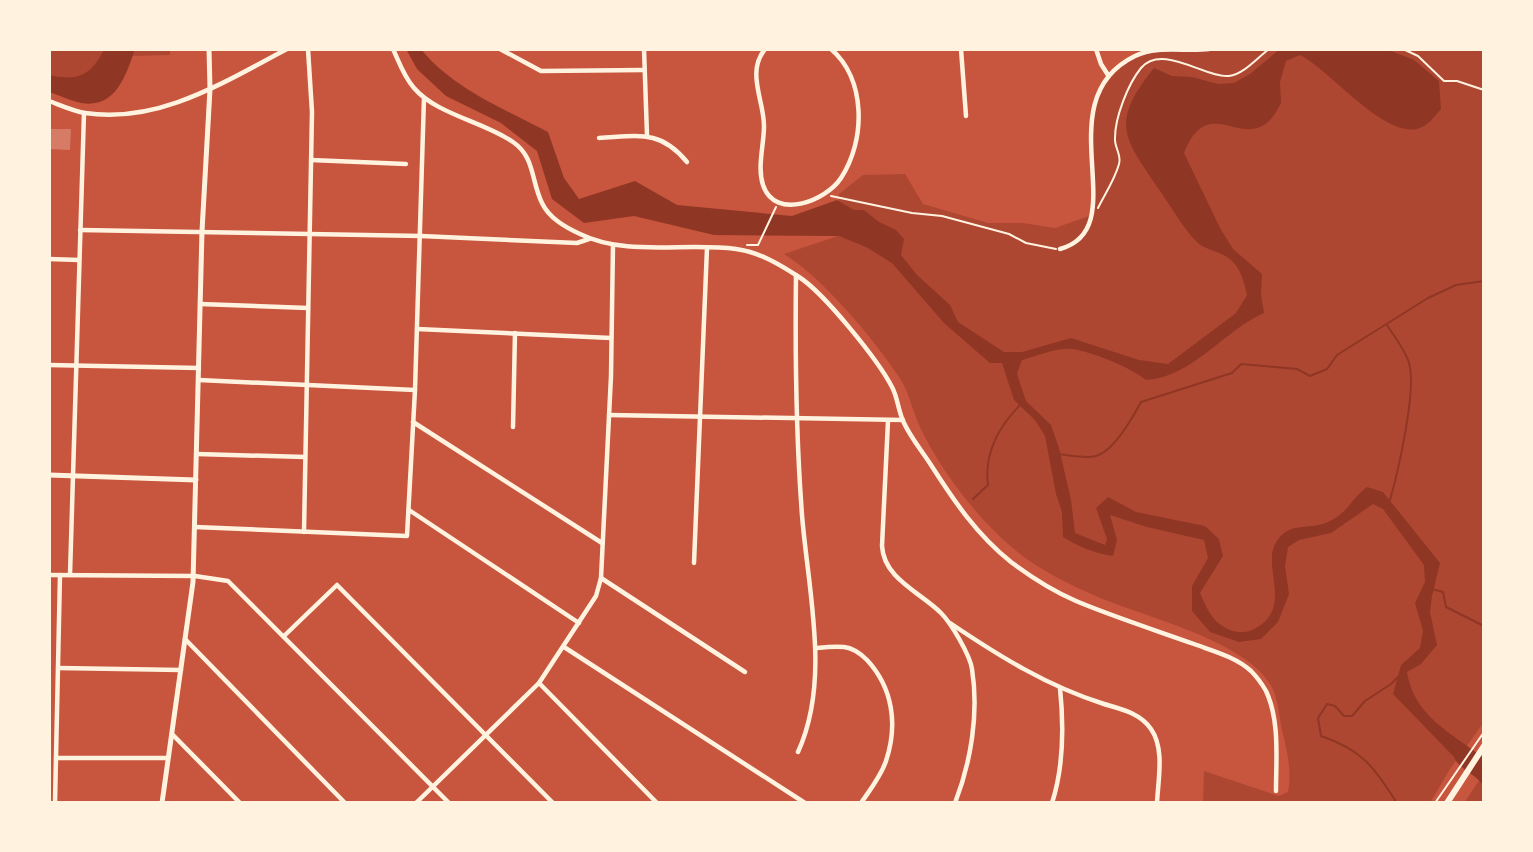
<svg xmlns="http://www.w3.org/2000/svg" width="1533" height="852" font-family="Mulish,sans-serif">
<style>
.green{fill:#ae4732}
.water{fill:#8f3625}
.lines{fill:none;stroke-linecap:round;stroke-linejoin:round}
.stream{stroke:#8f3625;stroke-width:2}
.building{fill:#d67c66}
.path{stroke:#fff3e0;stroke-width:2}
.minor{stroke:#fff3e0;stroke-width:4.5}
.tertiary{stroke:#fff3e0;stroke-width:5}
.secondary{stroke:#fff3e0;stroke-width:6}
</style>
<rect width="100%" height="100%" fill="#c8553d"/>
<g class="green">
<path d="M 49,49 L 104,49 C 91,76 78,81 49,75 Z"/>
<polygon points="135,49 170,49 170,55 132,56"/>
<path d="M 1168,49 L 1484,49 L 1484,722 L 1450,769 L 1430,803 L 1203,803 L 1204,771 L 1279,796 L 1288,792 C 1292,771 1287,751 1282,730 C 1279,716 1278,696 1270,684 C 1243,640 1145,617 1098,597 C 1073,586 1050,575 1028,560 C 985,529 942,474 919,425 C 912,409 909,392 899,377 C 873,338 823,278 784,254 L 838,236 L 839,194 L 863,175 L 905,174 L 923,204 L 988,223 L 1023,223 L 1055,228 L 1092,215 L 1090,122 L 1094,104 L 1108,75 L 1135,56 Z"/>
<polygon points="1484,773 1484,803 1464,803"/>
</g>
<g class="water">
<path d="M 104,49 L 135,49 C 126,75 116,109 81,103 C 71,101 59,95 49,92 L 49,75 C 78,81 91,76 104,49 Z"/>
<path d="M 406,49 L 421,49 C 452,88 504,109 548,132 L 564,178 L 579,199 L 635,181 L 677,205 L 792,216 L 837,200 L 854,210 L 864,210 L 879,222 L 896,230 L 904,239 L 901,255 L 917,275 L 950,305 L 958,322 L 1004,352 L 1022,352 L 1071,338 L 1139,360 L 1168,364 L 1236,313 L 1247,295 C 1243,276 1238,260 1219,253 C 1213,250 1204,248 1199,244 C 1184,230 1172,208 1160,191 C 1124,138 1109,124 1154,68 L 1172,76 L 1192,77 L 1218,84 L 1234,83 L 1250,74 L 1280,49 L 1386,49 L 1414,60 L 1439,81 L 1441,109 C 1434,117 1428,126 1417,129 C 1382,136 1331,71 1300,55 L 1286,61 L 1280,82 L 1281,103 C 1278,109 1273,118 1268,122 C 1238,147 1208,94 1184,153 L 1220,228 L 1233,249 L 1262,274 L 1261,295 L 1264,313 C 1223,331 1193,377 1146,380 C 1132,368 1082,347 1065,349 C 1051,350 1036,356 1022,360 L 1017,374 L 1026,401 L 1051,425 L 1059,448 L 1071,500 L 1075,533 L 1105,545 L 1107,539 L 1096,508 L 1108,497 L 1136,512 L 1205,526 L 1219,539 L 1223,556 L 1200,593 C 1206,606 1211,620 1224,627 C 1234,633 1244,634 1254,629 C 1297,607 1257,563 1279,538 C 1292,522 1310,530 1328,522 C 1349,512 1349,501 1367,487 L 1383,492 L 1440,563 L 1432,596 L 1430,612 L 1437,645 L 1421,664 L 1407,672 C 1414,716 1451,733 1484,758 L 1484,787 C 1476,773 1460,771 1454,757 L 1393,694 L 1401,665 L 1420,648 L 1423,631 L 1415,603 L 1425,582 L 1424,565 L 1383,509 L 1373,504 L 1331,533 L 1299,540 L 1288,547 L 1285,566 L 1289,594 L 1278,622 L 1261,639 L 1239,642 L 1210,632 L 1192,611 L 1192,586 L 1208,558 L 1204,540 L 1147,527 L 1110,515 L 1117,540 L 1113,556 C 1094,553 1079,547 1063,537 L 1062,512 L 1056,494 L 1045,436 L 1035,420 L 1014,400 L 1002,363 L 990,363 L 944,323 L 892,263 L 866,247 L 839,236 L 714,235 L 634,216 L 584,223 L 552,199 L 537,151 L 501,123 L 446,96 L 417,69 Z"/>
</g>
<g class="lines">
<g class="stream">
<path d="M 1387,325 C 1394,336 1406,351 1409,363 C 1417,390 1398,472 1390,500"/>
<path d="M 1058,454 C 1069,455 1085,459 1096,456 C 1114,451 1133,417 1141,402 L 1232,373 L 1241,364 L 1297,369 L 1310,376 L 1327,369 L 1337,355 L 1428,298 L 1456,285 L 1484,281"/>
<path d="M 973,499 L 988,485 C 984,454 999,426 1021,404"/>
<polyline points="1432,589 1443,592 1446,607 1484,626"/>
<path d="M 1394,803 L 1395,800 C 1372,765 1362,750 1321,736 L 1318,718 L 1327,704 L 1335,706 L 1344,716 L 1352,716 L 1365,701 L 1391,684 L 1398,677"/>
</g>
</g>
<polygon class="building" points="50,129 71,129 70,150 49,149"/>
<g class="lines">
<g class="path">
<polyline points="1403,49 1418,56 1444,81 1457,81 1484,90"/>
<polyline points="831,196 912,213 942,216 1009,234 1026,243 1056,249"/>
<path d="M 1098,208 C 1105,194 1115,179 1119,164 C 1122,155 1114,147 1115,138 C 1115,117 1128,84 1141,68 C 1162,43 1205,78 1229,76 C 1244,74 1257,58 1269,49"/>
<polyline points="747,245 758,245 776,207"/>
<polyline points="1435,803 1484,732"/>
</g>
<g class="minor">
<path d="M 393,49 C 399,62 404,77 414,88 C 436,114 484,122 513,142 C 535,157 531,181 542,203 C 549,218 565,227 580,234 C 627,257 685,242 736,249 C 759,252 779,264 799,277 C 824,293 878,360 892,387 C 898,398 898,411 904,423 C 911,438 922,451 931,465 C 954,501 977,535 1011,562 C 1031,577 1053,591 1076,601 C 1114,617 1155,630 1194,644 C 1213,651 1236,657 1251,671 C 1257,677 1262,684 1266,691 C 1280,721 1276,759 1276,791"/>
<polyline points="500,49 541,71 644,70"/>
<polyline points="644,49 647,135"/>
<path d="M 765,49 C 746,73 764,100 764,126 C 764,145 757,167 763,185 C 775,221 826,201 841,178 C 866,140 866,79 831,49"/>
<polyline points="961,49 966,116"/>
<polyline points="1096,49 1101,64 1108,75"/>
<path d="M 49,101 C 60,105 73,111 85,113 C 159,124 224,82 287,49"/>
<path d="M 599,138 C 638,136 660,129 687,162"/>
<polyline points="311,160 406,164"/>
<polyline points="80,230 421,236 577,243 589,239"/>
<path d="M 1060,249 C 1137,228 1043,101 1135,56 C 1158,45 1185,52 1209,49"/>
<polyline points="49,259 79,260"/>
<path d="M 796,275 C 795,355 796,436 802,515 C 808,591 831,680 798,752"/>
<polyline points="200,304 308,308"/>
<polyline points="417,329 611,338"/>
<polyline points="49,365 199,368"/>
<polyline points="199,380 415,390"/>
<polyline points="609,415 903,420"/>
<path d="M 888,421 L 882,546 C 884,579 920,592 941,613 C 951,623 970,655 972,669 C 979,713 971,762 955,803"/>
<polyline points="413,422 602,543"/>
<polyline points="513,427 515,333"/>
<polyline points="197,454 305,457"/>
<polyline points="409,510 579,623"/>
<polyline points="195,527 407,536 415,390 424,98"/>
<polyline points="304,532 312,112 308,49"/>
<polyline points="694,563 707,248"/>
<polyline points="49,575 195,576 228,581 449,803"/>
<polyline points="70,575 84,113"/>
<polyline points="601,578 745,672"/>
<path d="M 950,623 C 999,656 1047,686 1104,704 C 1121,709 1140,713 1151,729 C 1165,749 1158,780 1157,803"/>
<polyline points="284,636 337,585 553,803"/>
<polyline points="185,639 345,803"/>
<polyline points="564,647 805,803"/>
<path d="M 817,648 C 826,647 835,646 844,647 C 853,648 861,654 867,660 C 893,688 898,725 886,761 C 881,776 870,790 861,803"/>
<polyline points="58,668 181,670"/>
<polyline points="539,683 657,803"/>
<polyline points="172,734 240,803"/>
<polyline points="56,758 168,758"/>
<polyline points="55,803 60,575"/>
<polyline points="416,803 539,683 596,596 601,578 611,376 613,245"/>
<path d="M 1052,803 C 1064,766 1064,727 1060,688"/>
</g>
<g class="tertiary">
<polyline points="49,475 196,480"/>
<polyline points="162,803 193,582 202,231 210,89 209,49"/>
</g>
<polyline class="secondary" points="1447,803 1484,746"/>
</g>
<rect width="1533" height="852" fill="none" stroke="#fff3e0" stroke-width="102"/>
</svg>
